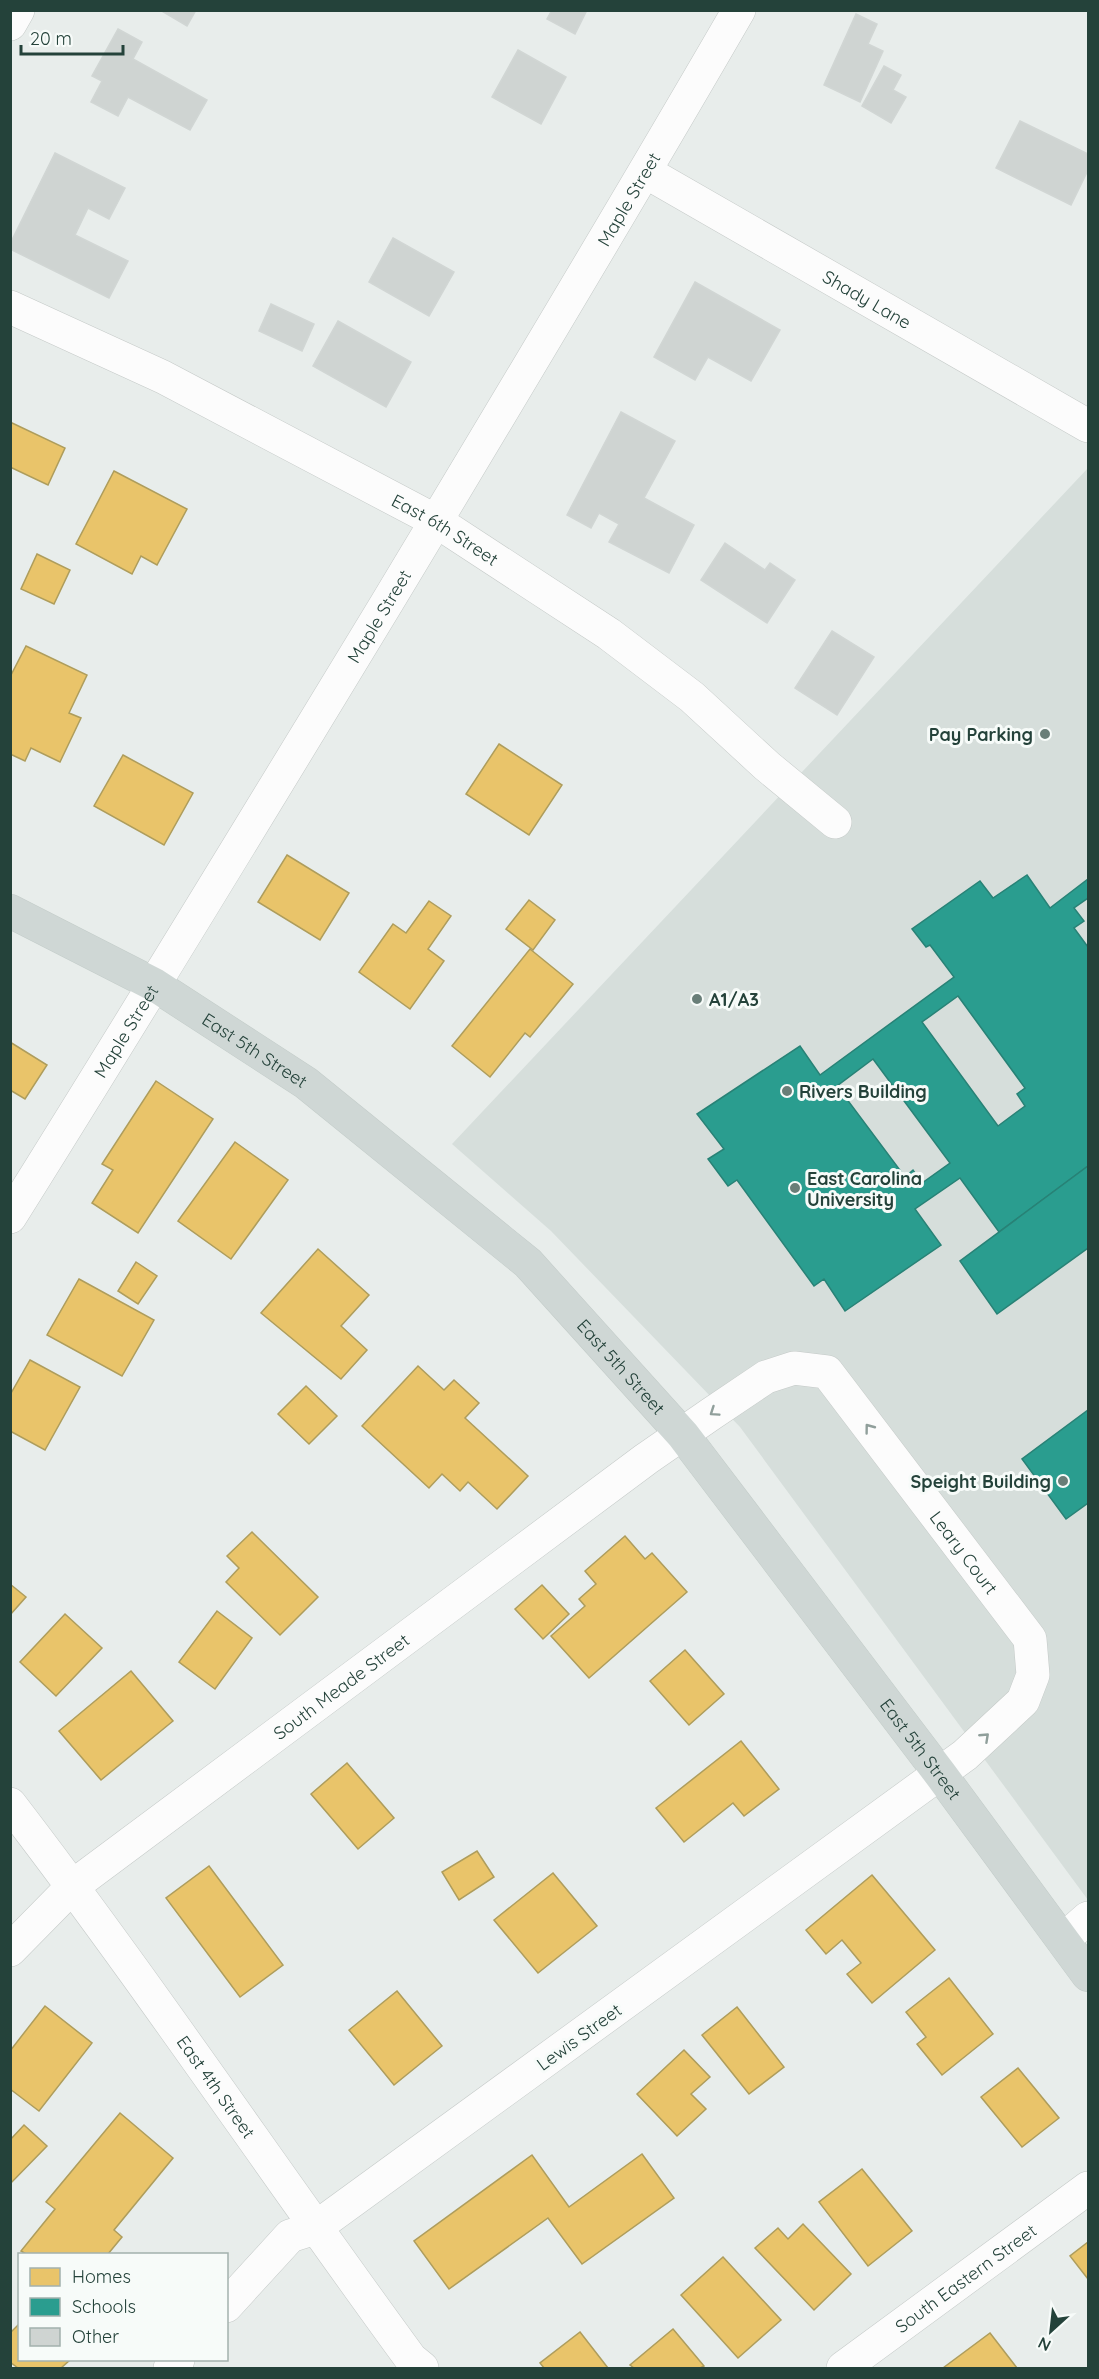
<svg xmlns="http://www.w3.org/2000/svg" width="1099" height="2379" font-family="Quicksand,sans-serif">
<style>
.built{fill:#d6dedb}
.homes{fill:#e9c46a;stroke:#ae9d5c;stroke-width:1.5}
.schools{fill:#2a9d8f;stroke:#288276;stroke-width:1.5;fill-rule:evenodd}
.building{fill:#cfd4d2;stroke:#d1d6d4;stroke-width:1.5}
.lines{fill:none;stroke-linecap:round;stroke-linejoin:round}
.minor-casing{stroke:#c5cac8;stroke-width:34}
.major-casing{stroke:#c3ccc9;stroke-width:34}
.minor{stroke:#fcfcfc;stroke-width:33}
.major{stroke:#cfd7d5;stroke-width:33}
.oneway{stroke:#909f9b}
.poi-dot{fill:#697e78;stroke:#f7fbf9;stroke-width:2}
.labels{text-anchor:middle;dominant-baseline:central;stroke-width:6;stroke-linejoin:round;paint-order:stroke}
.street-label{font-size:18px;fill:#24423a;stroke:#f7fbf9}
.poi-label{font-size:18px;font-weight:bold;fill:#24423a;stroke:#f7fbf9;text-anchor:start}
</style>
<rect width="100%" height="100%" fill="#e8edeb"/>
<polygon class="built" points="1088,468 1088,1900 740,1427 551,1231 452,1144"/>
<g class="homes">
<polygon points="10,422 65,448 48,485 10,467"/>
<polygon points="114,471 187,509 157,565 141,556 132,574 76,544"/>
<polygon points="37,554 70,570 54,604 21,589"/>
<polygon points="26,646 87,675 69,713 81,718 60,762 31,748 25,761 10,754 10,677"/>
<polygon points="499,744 562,785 529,835 466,794"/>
<polygon points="123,755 193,793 164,845 94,806"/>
<polygon points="287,855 349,893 320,940 258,902"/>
<polygon points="529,900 555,920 533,950 506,929"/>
<polygon points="429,901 451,916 428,949 444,961 410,1009 359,972 393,924 406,933"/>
<polygon points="530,949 573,984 530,1037 525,1033 490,1077 452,1046"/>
<polygon points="10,1042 47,1065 25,1099 10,1090"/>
<polygon points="156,1081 213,1119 138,1233 92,1203 113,1170 102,1164"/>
<polygon points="235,1142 288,1180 231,1259 178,1221"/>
<polygon points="318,1249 369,1295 341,1326 367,1350 341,1379 261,1313"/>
<polygon points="136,1262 157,1276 138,1304 118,1291"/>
<polygon points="79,1279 154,1320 122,1376 47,1335"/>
<polygon points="30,1360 80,1387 45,1450 10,1431 10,1395"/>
<polygon points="418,1366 444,1390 454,1380 479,1403 465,1418 528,1476 497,1509 468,1482 460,1491 442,1474 429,1488 362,1426"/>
<polygon points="306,1386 337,1416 309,1444 278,1414"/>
<polygon points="252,1532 318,1597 280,1635 226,1582 239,1568 227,1556"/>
<polygon points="625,1536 645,1559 652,1553 687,1592 589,1678 551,1636 585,1606 579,1599 596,1584 585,1571"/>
<polygon points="10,1584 26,1597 10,1615"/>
<polygon points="542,1585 569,1614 543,1639 515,1609"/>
<polygon points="217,1611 252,1638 215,1689 179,1662"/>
<polygon points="65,1614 102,1648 56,1696 20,1662"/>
<polygon points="685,1650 724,1694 689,1725 650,1681"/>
<polygon points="131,1671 173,1721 101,1780 59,1731"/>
<polygon points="741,1741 779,1789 744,1816 733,1803 684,1842 656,1808"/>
<polygon points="347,1763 394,1818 358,1849 311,1794"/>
<polygon points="477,1851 494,1877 459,1900 442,1872"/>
<polygon points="209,1866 283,1965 240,1997 166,1898"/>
<polygon points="553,1873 597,1926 538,1973 494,1920"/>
<polygon points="872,1875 935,1950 872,2003 847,1974 861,1963 842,1940 826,1954 806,1930"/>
<polygon points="949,1978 993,2034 942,2075 917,2044 926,2037 906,2012"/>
<polygon points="397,1991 442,2046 394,2085 349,2030"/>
<polygon points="45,2006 92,2043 39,2111 10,2089 10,2051"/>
<polygon points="737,2007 784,2067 749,2094 702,2035"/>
<polygon points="684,2050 710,2077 691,2094 706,2109 677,2136 637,2094"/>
<polygon points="1018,2068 1059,2118 1022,2147 981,2097"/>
<polygon points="120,2113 173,2158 114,2230 122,2237 108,2254 26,2254 21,2251 55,2209 46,2202"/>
<polygon points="24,2125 47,2146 10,2184 10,2140"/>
<polygon points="642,2154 674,2198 582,2264 548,2218 449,2289 414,2241 532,2155 569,2207"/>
<polygon points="862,2169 912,2231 868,2266 819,2202"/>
<polygon points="803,2224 851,2274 814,2310 755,2248 778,2228 788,2239"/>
<polygon points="1088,2242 1088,2279 1070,2256"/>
<polygon points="723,2257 781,2320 738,2358 681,2295"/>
<polygon points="20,2323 20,2360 70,2360 61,2368 18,2368 10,2362 10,2333"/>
<polygon points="673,2329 704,2366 700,2368 634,2368 630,2365"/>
<polygon points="580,2332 608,2368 544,2368 540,2363"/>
<polygon points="990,2333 1017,2368 943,2368"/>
</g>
<g class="schools">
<path d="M 1027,875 L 1050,908 L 1088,879 L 1088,898 L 1074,908 L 1084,921 L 1074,928 L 1088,947 L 1088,1166 L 999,1232 L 960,1178 L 915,1209 L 941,1245 L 845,1311 L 824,1279 L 814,1286 L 737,1180 L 728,1186 L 708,1159 L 724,1149 L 697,1114 L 800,1046 L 820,1075 L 954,977 L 930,945 L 926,947 L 912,929 L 980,881 L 993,898 ZM 958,996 L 1025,1088 L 1017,1094 L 1025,1106 L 998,1126 L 922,1022 ZM 873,1059 L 950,1163 L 922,1183 L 913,1170 L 905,1177 L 837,1086 Z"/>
<polygon points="1088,1166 1088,1248 997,1314 960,1261"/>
<polygon points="1088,1410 1088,1503 1066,1519 1022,1459"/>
</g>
<g class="building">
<polygon points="160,10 196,10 187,26"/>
<polygon points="552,10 587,10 575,34 547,19"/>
<polygon points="856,14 877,24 868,44 883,51 860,102 824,85"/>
<polygon points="118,29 142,42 133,59 207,100 190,130 128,97 118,116 91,102 102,81 92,76"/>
<polygon points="518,50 566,77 541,124 492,97"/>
<polygon points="884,66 901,75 893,90 906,97 891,123 862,106"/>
<polygon points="1020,121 1088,154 1088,170 1071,205 996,168"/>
<polygon points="55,153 125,188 109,219 88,208 75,235 128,261 109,298 10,249 10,244"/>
<polygon points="393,238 454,272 429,316 369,282"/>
<polygon points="695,282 780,330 751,381 708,357 695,380 654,357"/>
<polygon points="271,304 314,324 302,351 259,331"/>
<polygon points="338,321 411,362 386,407 313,366"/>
<polygon points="621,412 675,441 644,498 694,525 669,573 609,542 619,524 599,513 591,528 567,515"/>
<polygon points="725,543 765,570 770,563 795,580 767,623 701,580"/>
<polygon points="832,631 874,657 837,715 795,688"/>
</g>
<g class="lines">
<defs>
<g id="minor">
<polyline points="10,24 18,10"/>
<path id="s1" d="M 646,172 L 1088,426"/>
<path id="s2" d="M 10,307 L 163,377 L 436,521 L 609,634 L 692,697 L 767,766 L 835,822"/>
<path id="s3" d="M 10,1217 C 138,1013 263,807 388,601 C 506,405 624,209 739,10"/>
<path id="s4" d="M 10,1804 C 149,1985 276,2175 411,2359 L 422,2368"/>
<polyline points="1063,1940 1088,1918"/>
<path id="s5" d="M 10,1950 L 73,1886 L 646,1459 L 711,1414 L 766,1377 L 794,1368 L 827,1372 L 1030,1639 L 1033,1675 L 1023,1701 L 965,1755 L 315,2228 L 290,2236 L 226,2306"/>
<polyline points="170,2368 178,2360"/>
<path id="s6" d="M 843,2368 L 1088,2188"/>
</g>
<g id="major">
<path id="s7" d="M 10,911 L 155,985 L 306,1083 L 528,1263 L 683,1435 L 941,1775 L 1088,1975"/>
</g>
</defs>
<use href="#minor" class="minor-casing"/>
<use href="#major" class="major-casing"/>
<use href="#minor" class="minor"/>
<use href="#major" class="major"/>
</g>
<defs><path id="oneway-chevron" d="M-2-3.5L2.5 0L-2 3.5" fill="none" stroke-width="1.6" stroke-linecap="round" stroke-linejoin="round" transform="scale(1.5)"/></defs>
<g class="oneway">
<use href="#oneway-chevron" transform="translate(714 1412) rotate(146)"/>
<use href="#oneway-chevron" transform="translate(869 1428) rotate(-127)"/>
<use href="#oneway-chevron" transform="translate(985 1737) rotate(-43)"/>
</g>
<g class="poi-dot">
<circle cx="1045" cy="734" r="6"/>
<circle cx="697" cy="999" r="6"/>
<circle cx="787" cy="1091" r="6"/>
<circle cx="795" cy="1188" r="6"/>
<circle cx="1063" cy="1481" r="6"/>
</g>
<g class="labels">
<g class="street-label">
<text stroke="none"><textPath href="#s3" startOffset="1191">Maple Street</textPath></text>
<text stroke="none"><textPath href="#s1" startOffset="255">Shady Lane</textPath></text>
<text stroke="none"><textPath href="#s2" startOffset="489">East 6th Street</textPath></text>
<text stroke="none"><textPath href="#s3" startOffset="705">Maple Street</textPath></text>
<text stroke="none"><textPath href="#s3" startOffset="219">Maple Street</textPath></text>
<text stroke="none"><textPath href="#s7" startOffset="282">East 5th Street</textPath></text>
<text stroke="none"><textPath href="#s7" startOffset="768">East 5th Street</textPath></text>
<text stroke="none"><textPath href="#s5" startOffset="1239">Leary Court</textPath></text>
<text stroke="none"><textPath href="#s5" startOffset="424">South Meade Street</textPath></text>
<text stroke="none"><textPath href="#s7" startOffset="1254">East 5th Street</textPath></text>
<text transform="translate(579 2037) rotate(-36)">Lewis Street</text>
<text stroke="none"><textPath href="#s4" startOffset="350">East 4th Street</textPath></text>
<text stroke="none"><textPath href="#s6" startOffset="152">South Eastern Street</textPath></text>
</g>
<g class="poi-label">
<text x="1033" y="734" text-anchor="end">Pay Parking</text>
<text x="709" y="999">A1/A3</text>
<text x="799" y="1091">Rivers Building</text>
<text x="807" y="1178">East Carolina<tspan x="807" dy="21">University</tspan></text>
<text x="1051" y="1481" text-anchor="end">Speight Building</text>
</g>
</g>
<rect width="1099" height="2379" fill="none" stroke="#24423a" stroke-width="24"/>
<rect x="18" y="2253" width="210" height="108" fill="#f7fbf9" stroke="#a3b1ad" stroke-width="1.5"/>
<rect x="30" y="2268" width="30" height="18" fill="#e9c46a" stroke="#a3b1ad" stroke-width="1.5"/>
<text x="72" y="2283" font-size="18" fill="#24423a">Homes</text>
<rect x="30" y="2298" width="30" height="18" fill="#2a9d8f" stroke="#a3b1ad" stroke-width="1.5"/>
<text x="72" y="2313" font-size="18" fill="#24423a">Schools</text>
<rect x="30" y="2328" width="30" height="18" fill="#cfd4d2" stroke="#a3b1ad" stroke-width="1.5"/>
<text x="72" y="2343" font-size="18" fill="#24423a">Other</text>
<g transform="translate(1051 2331) rotate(207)" stroke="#f7fbf9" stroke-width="4.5" paint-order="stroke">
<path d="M0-4.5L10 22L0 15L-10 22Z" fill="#24423a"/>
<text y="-9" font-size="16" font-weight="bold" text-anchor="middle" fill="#24423a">N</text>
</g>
<path d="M21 45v9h102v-9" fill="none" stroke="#24423a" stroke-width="3"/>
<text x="30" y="45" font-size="18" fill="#24423a" stroke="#f7fbf9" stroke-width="4.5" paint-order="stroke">20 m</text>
</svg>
